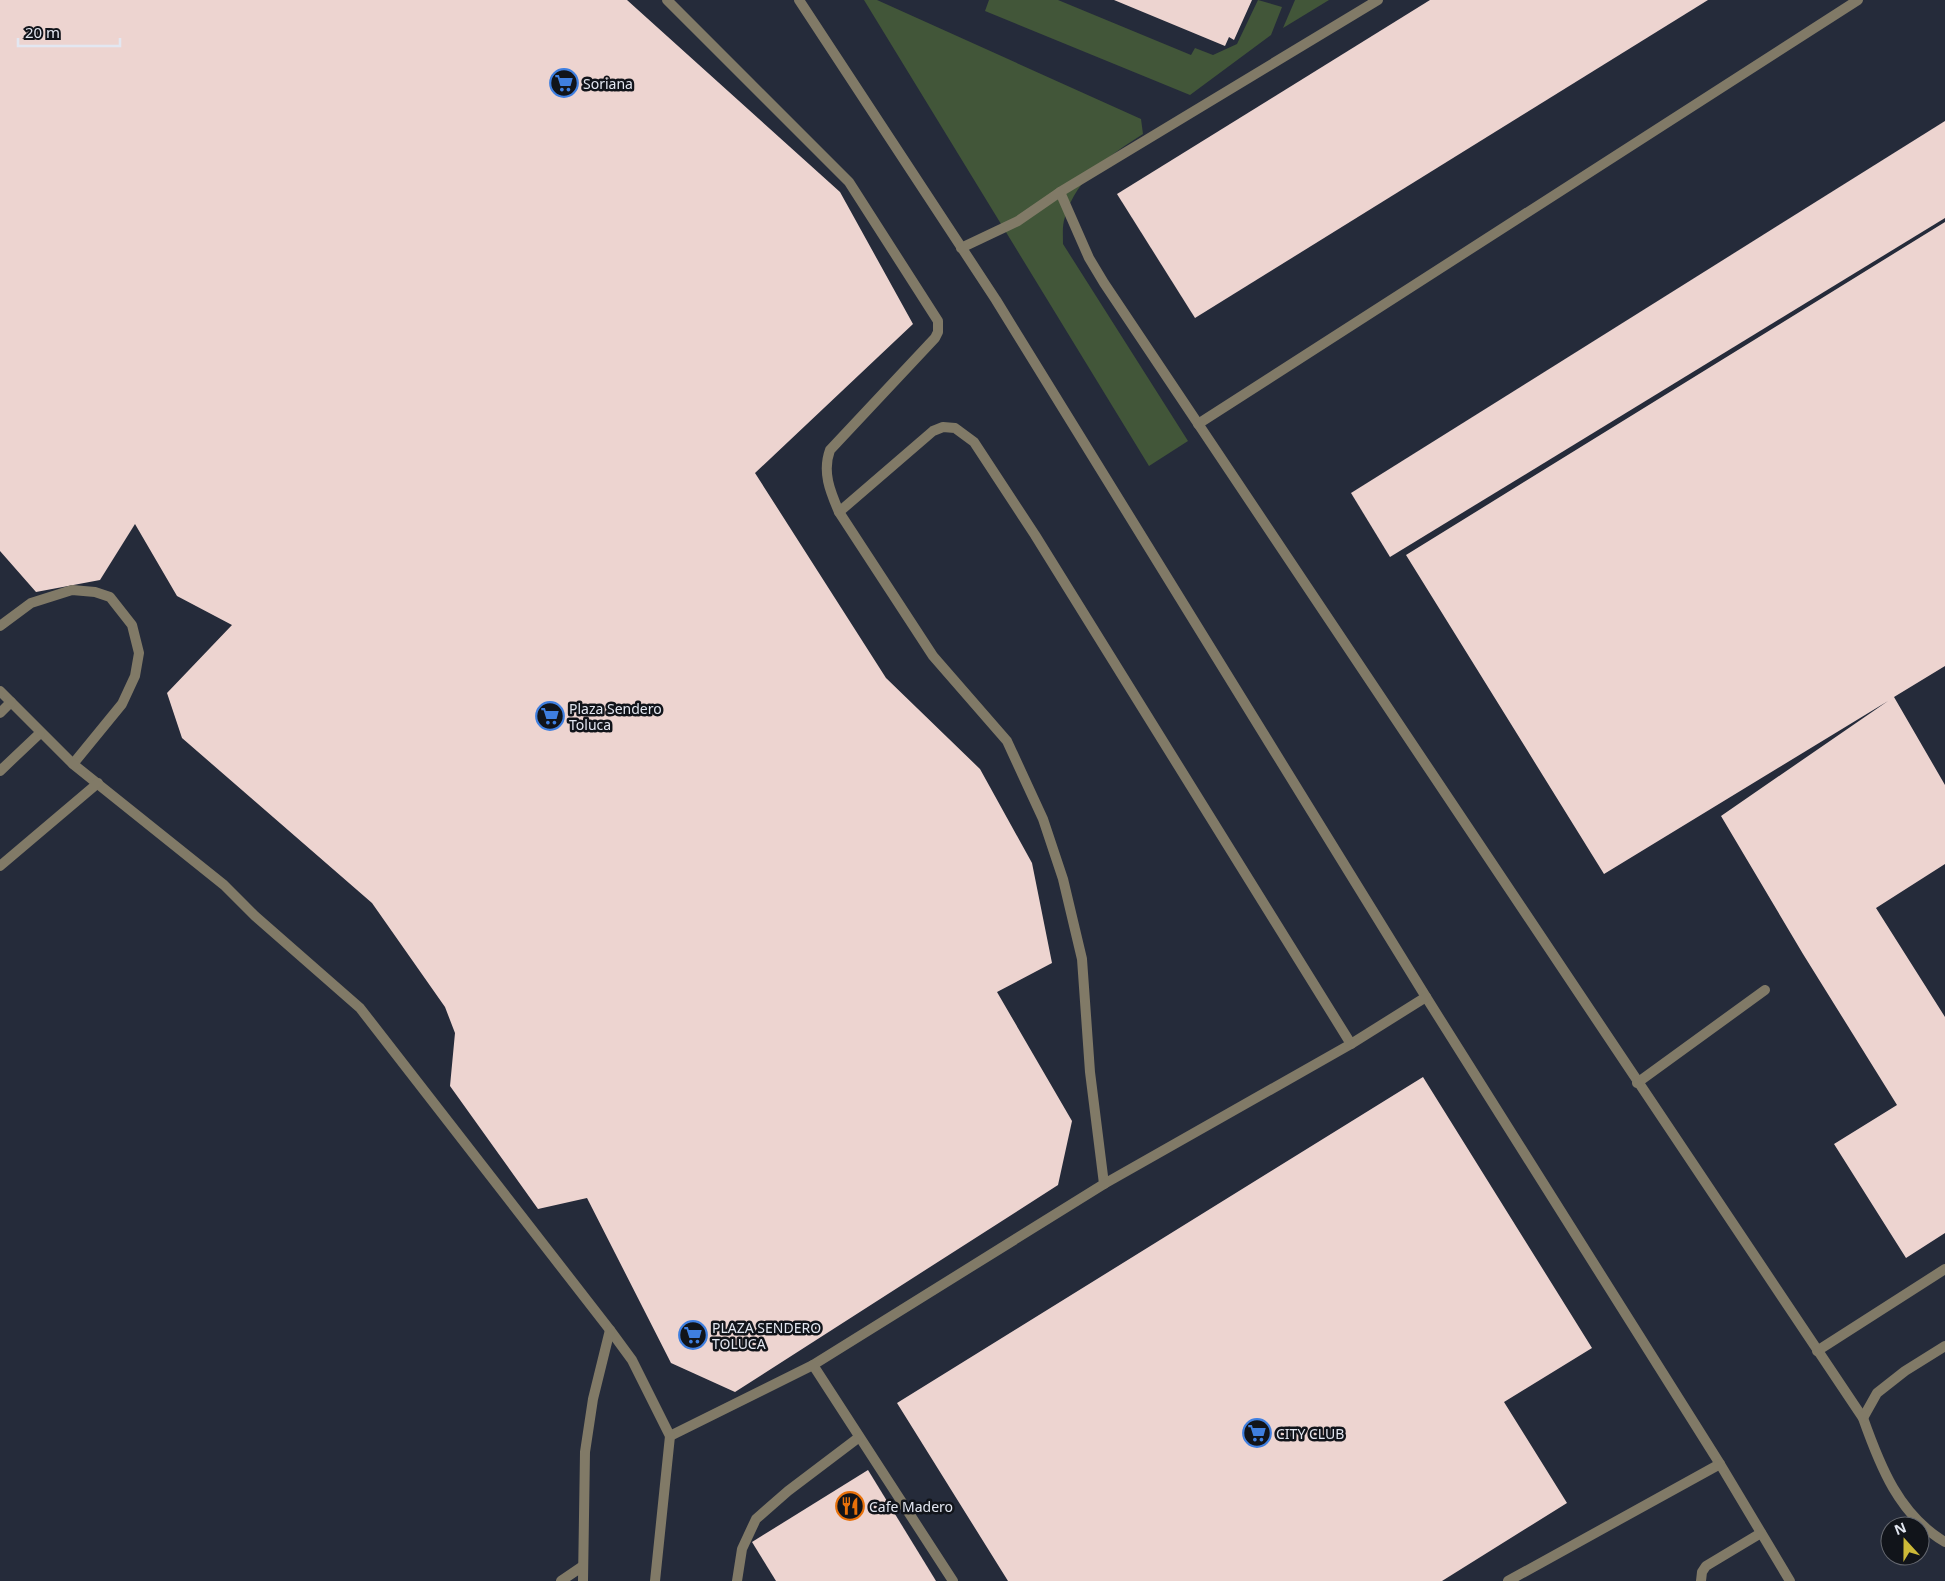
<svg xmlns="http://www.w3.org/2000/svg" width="1945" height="1581" font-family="'Noto Sans',sans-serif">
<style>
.green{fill:#425639}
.building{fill:#edd4d0}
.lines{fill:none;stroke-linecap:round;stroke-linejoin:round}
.lane{stroke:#817a67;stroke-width:10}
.labels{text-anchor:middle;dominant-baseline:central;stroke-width:5;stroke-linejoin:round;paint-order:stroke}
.poi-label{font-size:14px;fill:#e3e7f1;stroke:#11141a;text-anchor:start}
</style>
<rect width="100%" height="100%" fill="#252b3a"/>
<g class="green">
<path d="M 864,0 L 877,0 L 1141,119 L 1143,134 C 1110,155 1077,177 1065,217 C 1062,225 1063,236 1063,244 L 1188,441 L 1149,466 Z"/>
<polygon points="989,0 1058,0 1191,55 1195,48 1213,55 1237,44 1258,0 1282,7 1271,35 1190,95 985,11"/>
<polygon points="1295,0 1329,0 1283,28"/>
</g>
<g class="building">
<polygon points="0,0 627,0 840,192 913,324 755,473 886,678 980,769 1032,863 1052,963 997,992 1072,1121 1058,1185 735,1392 671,1363 587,1198 538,1209 450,1086 455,1033 445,1007 372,903 182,738 167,693 232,625 177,596 135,524 100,580 36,592 0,551"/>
<polygon points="1114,0 1252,0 1234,40 1229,37 1225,46"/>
<polygon points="1430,0 1708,0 1195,318 1117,194"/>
<polygon points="1945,121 1945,218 1390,557 1351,493"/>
<polygon points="1945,222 1945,666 1894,697 1945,785 1945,864 1876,908 1945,1017 1945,1233 1906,1258 1834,1144 1897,1105 1803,954 1721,816 1888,701 1604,874 1406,555"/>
<polygon points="1423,1077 1592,1348 1504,1402 1567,1503 1442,1581 1008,1581 897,1403"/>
<polygon points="868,1470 936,1581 776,1581 752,1542"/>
</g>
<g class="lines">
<g class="lane">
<path d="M 667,0 L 849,182 L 938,321 L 938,332 L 935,338 L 830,450 C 822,472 830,491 839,512 L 933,656 L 1007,741 L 1043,819 L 1063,879 L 1082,959 L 1090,1072 L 1104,1184 L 813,1365 L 670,1436"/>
<polyline points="799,0 996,300 1426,997 1720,1464 1790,1581"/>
<path d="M 1378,0 L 1060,192 L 1089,258 L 1104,283 L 1863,1418 C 1880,1466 1899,1515 1945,1542"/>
<polyline points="961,248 1018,221 1060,192"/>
<polyline points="1198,424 1858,0"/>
<polyline points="839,512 933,431 943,427 955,428 974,442 1035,535 1351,1044"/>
<polyline points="0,626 31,603 72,590 95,592 110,597 132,625 139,653 135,676 122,704 73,764"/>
<polyline points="0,691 73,764 224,885 255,916 360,1008 610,1330 632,1360 670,1436 655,1581"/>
<polyline points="0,713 11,702"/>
<polyline points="0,771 40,733"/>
<polyline points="0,866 98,783"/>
<polyline points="1637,1083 1765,990"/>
<polyline points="1104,1184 1351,1044 1426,997"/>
<polyline points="1817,1351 1945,1269"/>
<polyline points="813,1365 953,1581"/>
<polyline points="1863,1418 1877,1393 1905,1371 1945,1346"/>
<polyline points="561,1581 583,1566"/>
<polyline points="583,1581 585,1452 593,1399 610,1330"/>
<polyline points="737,1581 742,1549 756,1519 788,1491 858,1438"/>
<polyline points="1508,1581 1720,1464"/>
<polyline points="1701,1581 1702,1572 1706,1566 1761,1533"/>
</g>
</g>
<defs>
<symbol id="supermarket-ring" viewBox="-11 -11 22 22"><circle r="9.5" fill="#11141a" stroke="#3f7fe0" stroke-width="1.5"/><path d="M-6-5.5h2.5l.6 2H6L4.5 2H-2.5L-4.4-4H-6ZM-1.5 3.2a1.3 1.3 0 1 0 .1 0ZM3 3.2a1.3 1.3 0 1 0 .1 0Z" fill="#3f7fe0"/></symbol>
<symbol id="restaurant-ring" viewBox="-11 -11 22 22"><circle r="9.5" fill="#11141a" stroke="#e8710a" stroke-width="1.5"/><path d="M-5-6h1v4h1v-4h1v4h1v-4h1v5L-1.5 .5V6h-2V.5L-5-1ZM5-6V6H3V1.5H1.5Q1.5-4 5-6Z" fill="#e8710a"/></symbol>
</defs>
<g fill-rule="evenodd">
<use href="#supermarket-ring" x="548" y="67" width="32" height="32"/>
<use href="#supermarket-ring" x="534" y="700" width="32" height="32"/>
<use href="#supermarket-ring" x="677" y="1319" width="32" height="32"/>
<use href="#supermarket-ring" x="1241" y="1417" width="32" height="32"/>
<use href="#restaurant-ring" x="834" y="1490" width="32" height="32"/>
</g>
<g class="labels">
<g class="poi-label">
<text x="583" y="83">Soriana</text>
<text x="569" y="708">Plaza Sendero<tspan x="569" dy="16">Toluca</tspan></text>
<text x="712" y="1327">PLAZA SENDERO<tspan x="712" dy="16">TOLUCA</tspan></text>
<text x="1276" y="1433">CITY CLUB</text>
<text x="869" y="1506">Cafe Madero</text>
</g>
</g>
<g transform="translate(1905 1541) rotate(339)"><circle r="24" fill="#11141a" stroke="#656870"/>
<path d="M0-4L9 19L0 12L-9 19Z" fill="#cdb938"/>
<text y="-8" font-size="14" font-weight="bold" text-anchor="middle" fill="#e3e7f1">N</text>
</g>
<path d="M18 38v8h102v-8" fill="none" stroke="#e3e7f1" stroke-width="2.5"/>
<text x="25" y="38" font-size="15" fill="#e3e7f1" stroke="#11141a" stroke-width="4" paint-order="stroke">20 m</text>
</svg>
